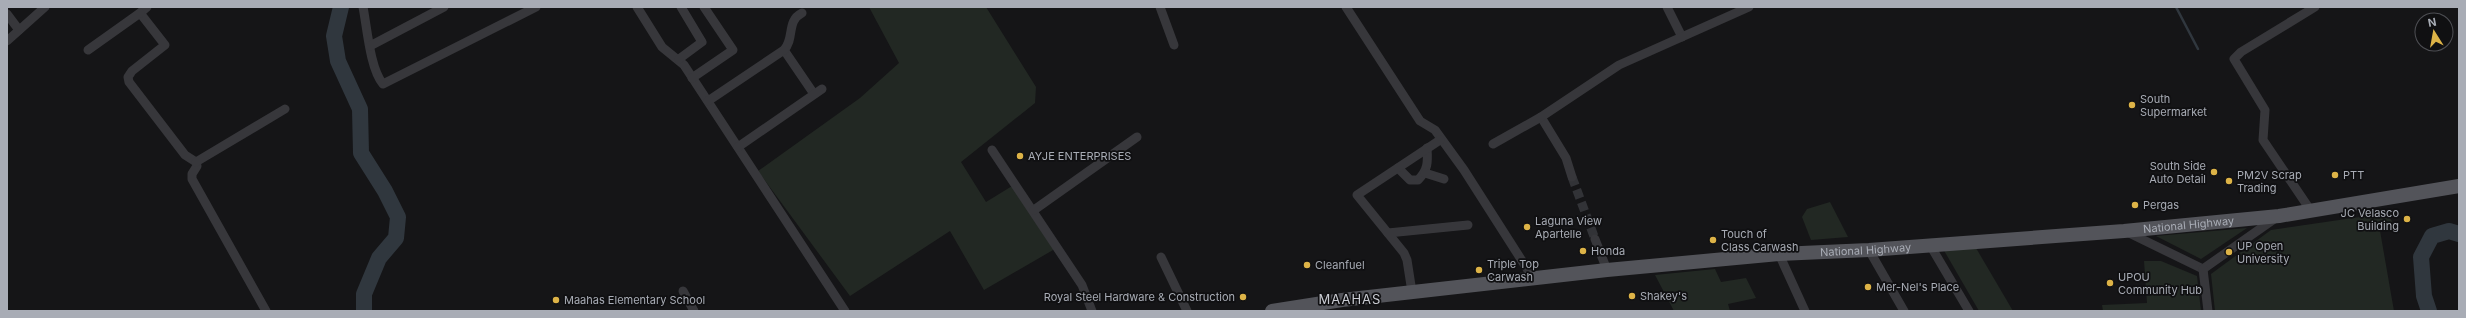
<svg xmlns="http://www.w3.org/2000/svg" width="2466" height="318" font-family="Inter,sans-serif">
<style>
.green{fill:#222823}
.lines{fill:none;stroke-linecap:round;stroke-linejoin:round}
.stream{stroke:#30373e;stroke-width:2.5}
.river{stroke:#30373e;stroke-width:16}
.minor-tunnel{stroke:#323337;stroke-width:9;stroke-dasharray:9 4.5;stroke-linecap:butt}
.minor{stroke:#37373b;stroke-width:9}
.primary{stroke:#53545a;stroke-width:14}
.poi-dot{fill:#ddb347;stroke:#101012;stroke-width:1.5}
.labels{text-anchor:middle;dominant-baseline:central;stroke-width:3.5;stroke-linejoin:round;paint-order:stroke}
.poi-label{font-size:11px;fill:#a8acb5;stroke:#101012;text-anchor:start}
.street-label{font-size:11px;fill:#a8acb5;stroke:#101012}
.quarter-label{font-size:13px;letter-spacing:1px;fill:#c9cbd2;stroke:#101012}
</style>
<rect width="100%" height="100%" fill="#151517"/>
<g class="green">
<polygon points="869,7 986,7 1036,87 1035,103 961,162 986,202 1017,183 1060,246 984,290 950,231 850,296 758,171 860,98 899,63"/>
<polygon points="1830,202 1848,237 1811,240 1802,217 1807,209"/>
<polygon points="2387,213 2393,223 2379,225 2394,311 2215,311 2211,274 2271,230"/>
<polygon points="2247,228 2201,259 2156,236"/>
<polygon points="1942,247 1976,248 2013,311 1979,311"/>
<polygon points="2144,261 2161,261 2197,276 2201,311 2103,311 2102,305 2147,303"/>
<polygon points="1715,269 1721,282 1746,278 1756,298 1728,304 1730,311 1674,311 1655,275"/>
</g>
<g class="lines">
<polyline class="stream" points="2176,7 2198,49"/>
<g class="river">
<polyline points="341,7 334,36 338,61 360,109 361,153 385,191 398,217 396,238 379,258 364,294 364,311"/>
<polyline points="2429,311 2424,296 2421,257 2432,236 2449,231 2459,234"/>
</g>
<polyline class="minor-tunnel" points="1572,177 1595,239"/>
<g class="minor">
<polyline points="147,7 140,13 165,45 132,71 128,77 129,82 185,155 196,162 197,166 192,174 192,179 266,311"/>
<path d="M 363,7 C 367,27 370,69 383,84 L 536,7"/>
<polyline points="637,7 662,47 684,65 845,311"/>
<polyline points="1160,7 1174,45"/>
<polyline points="1346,7 1420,121 1435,130 1464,170 1533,278"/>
<polyline points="1667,7 1682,37"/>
<polyline points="7,14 19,30"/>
<polyline points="7,41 45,7"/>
<polyline points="370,46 444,7"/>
<polyline points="88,50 140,13"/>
<polyline points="784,50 814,94"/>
<polyline points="679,59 702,42 681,7"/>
<polyline points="692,78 733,50 704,7"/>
<path d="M 708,101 L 784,50 C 795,38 786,21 802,13"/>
<polyline points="1541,117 1566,158 1572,177"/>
<polyline points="1493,144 1541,117 1619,65 1749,7"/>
<polyline points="738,147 822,89"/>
<polyline points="992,150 1082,285 1092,311"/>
<polyline points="196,162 285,109"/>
<path d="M 1398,168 L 1410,180 L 1418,180 C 1428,170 1428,162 1427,148"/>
<polyline points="1425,173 1444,179"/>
<polyline points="1034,210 1137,137"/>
<polyline points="2311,211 2263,140 2265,110 2234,59 2241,52 2315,7"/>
<polyline points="2125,231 2203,269"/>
<polyline points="1388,233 1468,225"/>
<polyline points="1595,239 1607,270"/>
<polyline points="1930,245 1969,311"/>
<polyline points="1869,250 1904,311"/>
<polyline points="1779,254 1805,311"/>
<polyline points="1161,257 1187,311"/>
<polyline points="2203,269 2277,217"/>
<polyline points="2203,269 2208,311"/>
<polyline points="683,291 694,311"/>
<polyline points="1412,292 1407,260 1404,253 1357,195 1440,140"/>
</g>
<path class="primary" id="s1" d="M 1272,311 L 1342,300 L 1607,270 L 1779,254 L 1869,250 L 2124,231 L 2279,216 L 2459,186"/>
</g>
<g class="poi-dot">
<circle cx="2132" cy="105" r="4"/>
<circle cx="1020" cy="156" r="4"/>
<circle cx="2214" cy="172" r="4"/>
<circle cx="2335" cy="175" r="4"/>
<circle cx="2229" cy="181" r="4"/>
<circle cx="2135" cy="205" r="4"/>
<circle cx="2407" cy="219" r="4"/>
<circle cx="1527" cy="227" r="4"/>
<circle cx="1713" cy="240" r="4"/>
<circle cx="1583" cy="251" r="4"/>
<circle cx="2229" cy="252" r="4"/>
<circle cx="1307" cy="265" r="4"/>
<circle cx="1479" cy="270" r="4"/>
<circle cx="2110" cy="283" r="4"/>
<circle cx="1868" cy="287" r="4"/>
<circle cx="1632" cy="296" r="4"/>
<circle cx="1243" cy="297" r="4"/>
<circle cx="556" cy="300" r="4"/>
</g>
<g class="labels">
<g class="poi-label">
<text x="2140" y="99">South<tspan x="2140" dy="13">Supermarket</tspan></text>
<text x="1028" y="156">AYJE ENTERPRISES</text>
<text x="2206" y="166" text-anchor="end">South Side<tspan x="2206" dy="13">Auto Detail</tspan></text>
<text x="2237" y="175">PM2V Scrap<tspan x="2237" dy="13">Trading</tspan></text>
<text x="2343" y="175">PTT</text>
<text x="2143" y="205">Pergas</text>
<text x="2399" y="213" text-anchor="end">JC Velasco<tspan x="2399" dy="13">Building</tspan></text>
<text x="1535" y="221">Laguna View<tspan x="1535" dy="13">Apartelle</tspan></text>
<text x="1721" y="234">Touch of<tspan x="1721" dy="13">Class Carwash</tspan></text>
<text x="2237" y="246">UP Open<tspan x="2237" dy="13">University</tspan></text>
<text x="1591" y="251">Honda</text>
<text x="1487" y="264">Triple Top<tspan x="1487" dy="13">Carwash</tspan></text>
<text x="1315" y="265">Cleanfuel</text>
<text x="2118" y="277">UPOU<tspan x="2118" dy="13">Community Hub</tspan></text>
<text x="1876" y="287">Mer-Nel's Place</text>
<text x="1640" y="296">Shakey's</text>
<text x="1235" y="297" text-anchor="end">Royal Steel Hardware &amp; Construction</text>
<text x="564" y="300">Maahas Elementary School</text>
</g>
<g class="street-label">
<text stroke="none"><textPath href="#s1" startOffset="921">National Highway</textPath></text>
<text stroke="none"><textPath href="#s1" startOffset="597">National Highway</textPath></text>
</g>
<g class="quarter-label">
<text x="1350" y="299">MAAHAS</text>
</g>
</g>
<rect width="2466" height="318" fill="none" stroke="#a8acb5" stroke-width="16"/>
<g transform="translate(2434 32) rotate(349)"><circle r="19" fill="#101012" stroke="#4d4e53"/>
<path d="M0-3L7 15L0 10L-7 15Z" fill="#ddb347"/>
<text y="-6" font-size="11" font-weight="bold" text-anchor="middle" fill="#a8acb5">N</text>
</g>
</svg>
